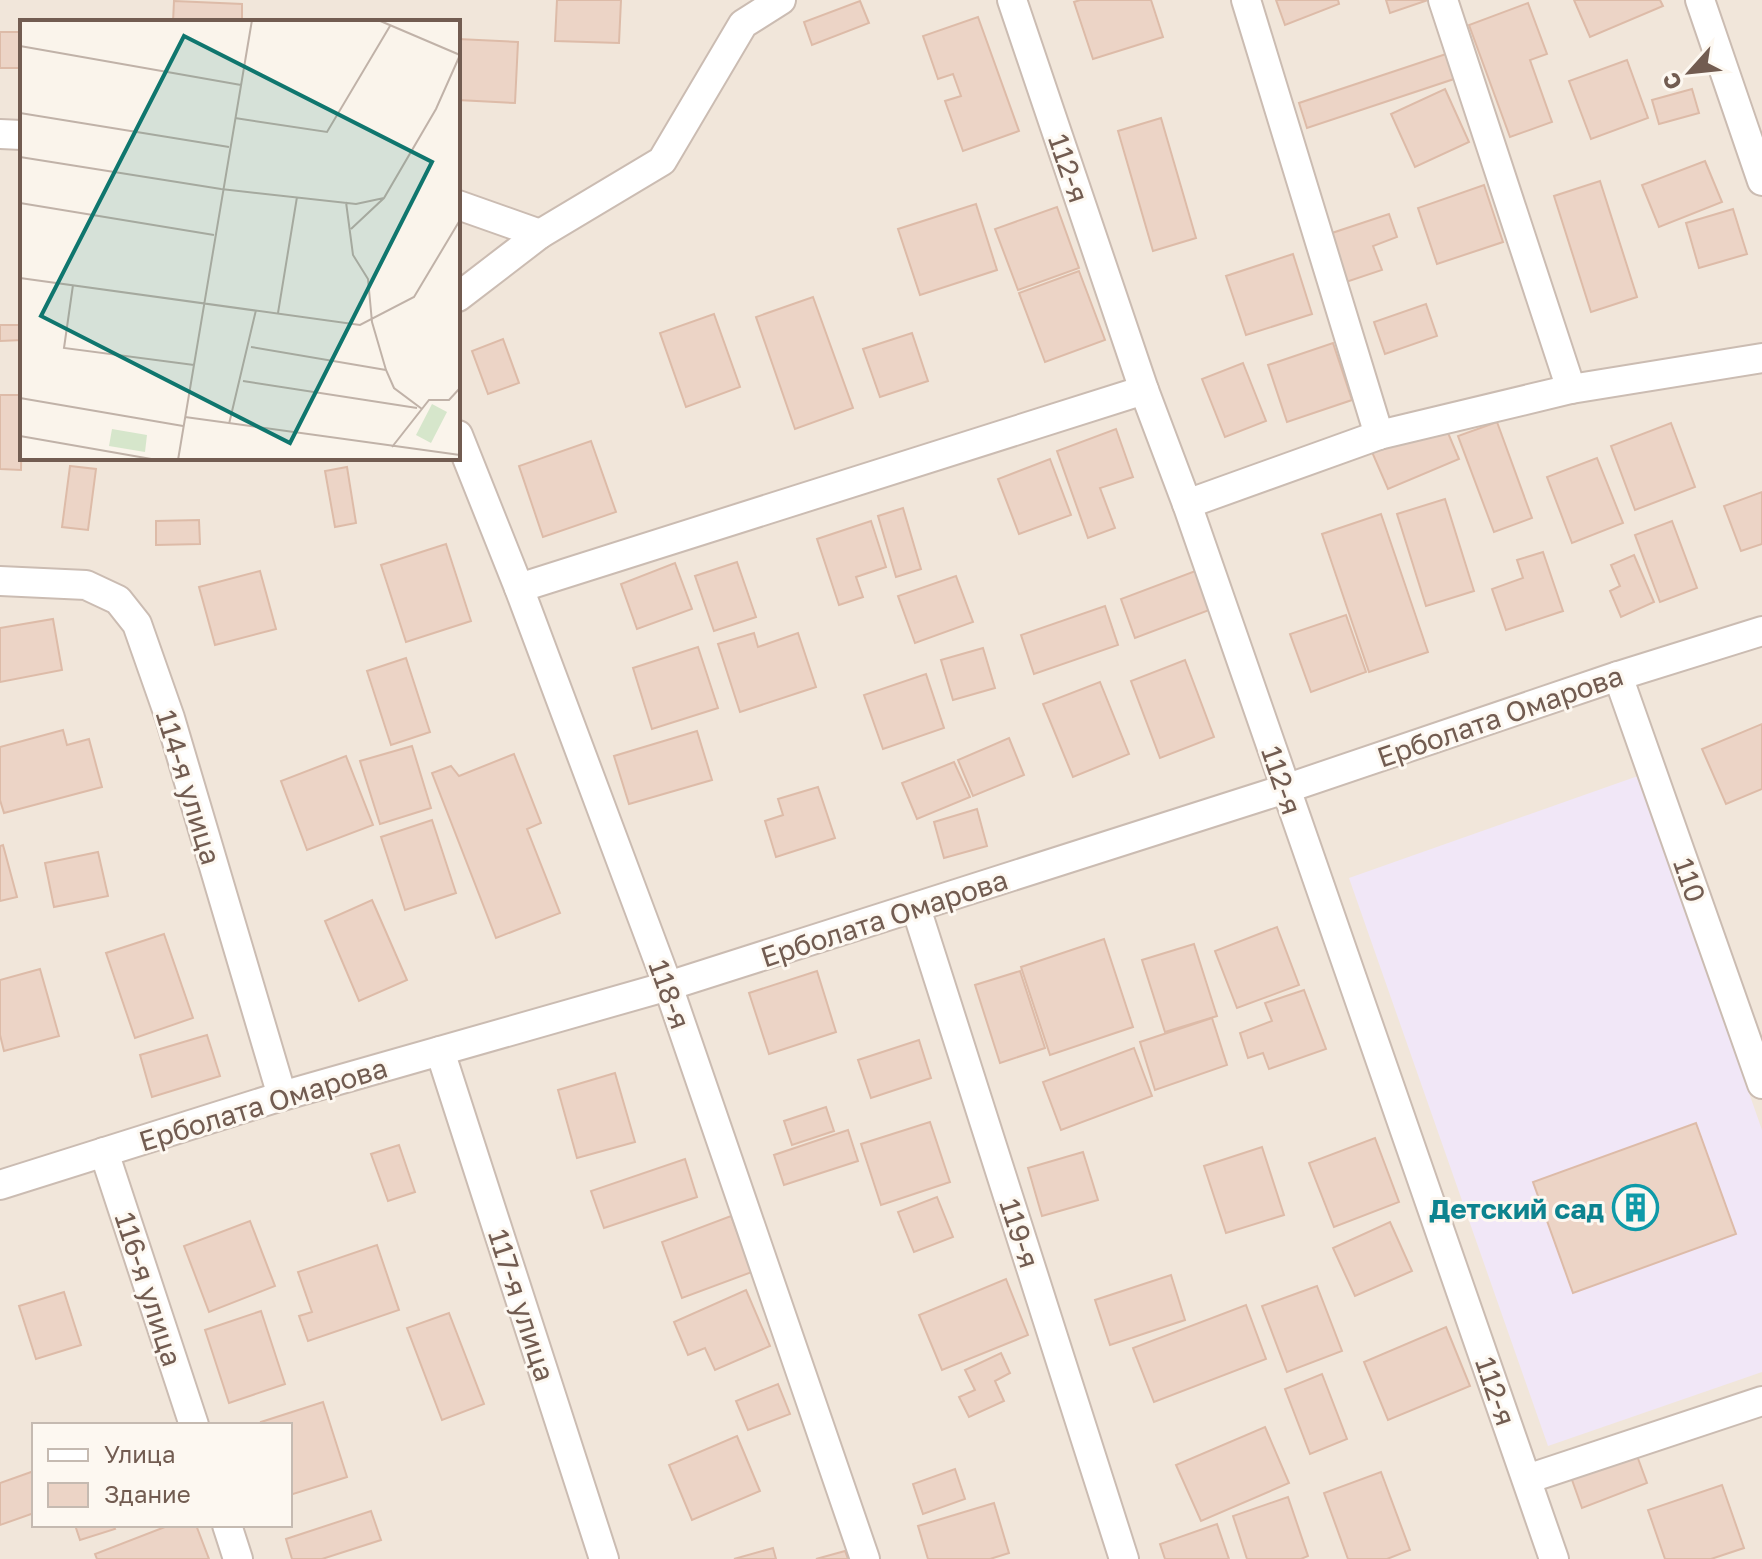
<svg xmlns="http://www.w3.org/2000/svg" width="1762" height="1559" font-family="'Golos Text',sans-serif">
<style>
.residential{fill:#f1e6da;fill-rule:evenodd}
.education{fill:#f1e7f7}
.building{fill:#ecd4c6;stroke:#ddbba8;stroke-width:2}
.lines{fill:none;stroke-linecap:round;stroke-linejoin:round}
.minor-casing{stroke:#cbbcb2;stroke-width:32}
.minor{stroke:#fff;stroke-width:28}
.labels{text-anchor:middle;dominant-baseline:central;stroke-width:6;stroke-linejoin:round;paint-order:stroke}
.street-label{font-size:28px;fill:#725c51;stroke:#fdf8f1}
.culture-label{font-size:28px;font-weight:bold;fill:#0d838f;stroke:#fdf8f1;text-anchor:end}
.inset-road{fill:none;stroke:#c0b2a8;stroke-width:2}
.view{fill:#0f766e;fill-opacity:0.15;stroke:#0f766e;stroke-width:4}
.inset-edge{fill:none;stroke:#725c51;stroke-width:4}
</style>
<rect width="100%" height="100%" fill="#faf4eb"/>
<path class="residential" d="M 0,0 L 1762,0 L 1762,1559 L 0,1559 ZM 22,22 L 458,22 L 458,458 L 22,458 ZM 34,1425 L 290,1425 L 290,1525 L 34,1525 Z"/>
<polygon class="education" points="1638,776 1762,1130 1762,1372 1548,1446 1349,878"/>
<g class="building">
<polygon points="557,0 621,0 619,43 555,41"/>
<polygon points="1080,0 1151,0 1163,37 1093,59 1074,2"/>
<polygon points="1276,0 1338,0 1339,4 1285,25"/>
<polygon points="1386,0 1428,0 1390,13"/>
<polygon points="1574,0 1660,0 1663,6 1590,37"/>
<polygon points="174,1 242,4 242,22 173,22"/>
<polygon points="860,1 869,23 812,45 804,22"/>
<polygon points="1528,3 1547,54 1530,60 1552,122 1510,137 1469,25"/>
<polygon points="978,17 1019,131 963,151 945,101 961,96 953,74 938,79 923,36"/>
<rect x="0" y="32" width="22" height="36"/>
<polygon points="458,39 518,42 515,103 458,100"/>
<polygon points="1452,52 1460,77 1307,128 1299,103"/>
<polygon points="1627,60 1648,118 1591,139 1569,81"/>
<polygon points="1445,89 1469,142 1415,167 1391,114"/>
<polygon points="1692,89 1699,113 1659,124 1652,100"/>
<polygon points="1161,118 1196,238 1153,251 1118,131"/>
<polygon points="1705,161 1722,202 1659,227 1642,185"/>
<polygon points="1600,181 1637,297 1591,312 1554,196"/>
<polygon points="1484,185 1503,242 1437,264 1418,208"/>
<polygon points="976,204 997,270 920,295 898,229"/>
<polygon points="1057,207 1079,268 1018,290 995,229"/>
<polygon points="1733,209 1747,254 1699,268 1686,223"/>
<polygon points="1389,214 1397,237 1373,246 1382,270 1346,282 1329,234"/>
<polygon points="1293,254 1312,314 1246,335 1226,276"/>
<polygon points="1079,271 1105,340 1045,362 1019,293"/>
<polygon points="813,297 853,408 795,429 756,317"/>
<polygon points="1426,304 1437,336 1385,354 1374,322"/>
<polygon points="714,314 740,387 686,407 660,333"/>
<polygon points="0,325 22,325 22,340 0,341"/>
<polygon points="912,333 928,381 880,397 863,349"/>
<polygon points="503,339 519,383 488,394 472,351"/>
<polygon points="1333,343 1352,400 1287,422 1268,365"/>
<polygon points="1243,363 1266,421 1225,437 1202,379"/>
<polygon points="0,395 22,395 21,470 0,469"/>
<polygon points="1443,421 1459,459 1388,489 1372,452"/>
<polygon points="1497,422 1532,518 1494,532 1458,436"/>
<polygon points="1671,423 1695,487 1635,510 1611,446"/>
<polygon points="1116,429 1133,477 1100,488 1115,528 1088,538 1057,451"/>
<polygon points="591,441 616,512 543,537 519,466"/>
<polygon points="1597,458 1623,523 1572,543 1547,477"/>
<polygon points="1050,459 1071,515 1019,534 998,479"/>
<polygon points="70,466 96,469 88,530 62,527"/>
<polygon points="347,467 356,523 335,527 325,471"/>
<polygon points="1762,492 1762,544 1741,551 1724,506"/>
<polygon points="1445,499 1474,591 1426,606 1397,514"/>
<polygon points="903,508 921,569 896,577 878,516"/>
<polygon points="1381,514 1428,652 1369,672 1322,534"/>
<polygon points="199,520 200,544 156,545 156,521"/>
<polygon points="871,521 886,567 856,577 863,597 839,605 817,539"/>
<polygon points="1672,521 1697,588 1660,602 1635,535"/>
<polygon points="446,544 471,621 406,642 381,565"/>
<polygon points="1543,552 1563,611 1506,630 1492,589 1523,578 1517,560"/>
<polygon points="1634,555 1654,602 1621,617 1610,591 1620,586 1611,565"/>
<polygon points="737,562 756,617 714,631 695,576"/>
<polygon points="675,563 692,609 637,629 621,584"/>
<polygon points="1198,570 1212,609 1135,638 1121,599"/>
<polygon points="260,571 276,629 215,645 199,587"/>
<polygon points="956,576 973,622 915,643 898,596"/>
<polygon points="1105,606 1118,645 1034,674 1021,635"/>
<polygon points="1346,615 1366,672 1311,692 1290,634"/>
<polygon points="53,619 62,670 0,682 0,628"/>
<polygon points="754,633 758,647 798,633 816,687 740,712 718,644"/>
<polygon points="698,647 718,708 652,729 633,668"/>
<polygon points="983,648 995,688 953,700 941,660"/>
<polygon points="406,658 430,732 391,745 367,671"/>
<polygon points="1185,660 1214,737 1160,758 1131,681"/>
<polygon points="926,674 944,728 883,749 864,695"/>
<polygon points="1100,682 1129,754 1073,777 1043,704"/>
<polygon points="1762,724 1762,789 1726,804 1702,749"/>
<polygon points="63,730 67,745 89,739 102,787 4,813 0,800 0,747"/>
<polygon points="697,731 712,780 629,804 614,756"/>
<polygon points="1009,738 1024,775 973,796 958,760"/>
<polygon points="412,746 431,808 380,824 360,761"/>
<polygon points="514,754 541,823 527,829 560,913 496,938 432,773 451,766 459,776"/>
<polygon points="346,756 373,825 307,850 281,781"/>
<polygon points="954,762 970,797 917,819 902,783"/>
<polygon points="818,787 835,838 776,857 765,821 783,815 778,799"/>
<polygon points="977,809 987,846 944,858 934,822"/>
<polygon points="432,820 456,893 405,910 381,837"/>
<polygon points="3,845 17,897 0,901 0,846"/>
<polygon points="98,852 108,896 54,907 45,863"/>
<polygon points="372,900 407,980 359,1001 325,921"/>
<polygon points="1277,927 1299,985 1237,1008 1215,951"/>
<polygon points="164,934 193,1018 135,1038 106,953"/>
<polygon points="1104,939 1133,1027 1050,1055 1021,967"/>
<polygon points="1194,944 1217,1016 1165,1032 1142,960"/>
<polygon points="40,969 59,1036 4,1051 0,1035 0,980"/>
<polygon points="817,971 836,1032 769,1054 749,993"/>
<polygon points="1020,971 1045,1048 1000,1063 975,985"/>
<polygon points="1304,990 1326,1049 1269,1069 1263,1053 1248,1058 1240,1033 1272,1021 1265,1003"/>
<polygon points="1212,1018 1227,1065 1155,1090 1140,1042"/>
<polygon points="207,1035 220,1076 152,1097 140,1055"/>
<polygon points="919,1040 931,1078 871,1098 858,1060"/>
<polygon points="1134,1048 1152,1096 1061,1130 1043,1082"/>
<polygon points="615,1073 635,1142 577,1158 558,1090"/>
<polygon points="826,1107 834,1131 792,1145 784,1121"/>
<polygon points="930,1122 950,1182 881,1205 861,1144"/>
<polygon points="1696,1123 1736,1234 1573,1293 1533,1182"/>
<polygon points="848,1130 858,1161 784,1185 774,1155"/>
<polygon points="1375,1138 1399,1202 1334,1227 1309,1163"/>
<polygon points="399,1145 415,1192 388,1201 371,1154"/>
<polygon points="1262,1147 1284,1215 1226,1233 1204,1166"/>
<polygon points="1083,1152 1098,1200 1042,1216 1028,1168"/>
<polygon points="685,1159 697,1197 604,1228 591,1191"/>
<polygon points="937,1197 953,1237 914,1252 898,1212"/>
<polygon points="731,1216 752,1272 682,1298 662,1242"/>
<polygon points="250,1221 275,1286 209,1312 184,1246"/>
<polygon points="1390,1222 1412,1271 1355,1296 1333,1248"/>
<polygon points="377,1245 399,1310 308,1341 299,1316 312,1312 298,1272"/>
<polygon points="1171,1275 1185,1320 1110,1345 1095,1300"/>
<polygon points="1006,1279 1028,1335 942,1370 919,1315"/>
<polygon points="1317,1286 1342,1351 1287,1372 1262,1306"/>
<polygon points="746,1290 770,1346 715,1370 705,1348 688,1355 674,1322"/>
<polygon points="64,1292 81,1345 36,1359 19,1306"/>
<polygon points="1246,1305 1266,1359 1154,1402 1133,1348"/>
<polygon points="261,1311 285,1384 229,1403 205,1330"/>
<polygon points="449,1313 484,1404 442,1420 407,1328"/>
<polygon points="1446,1327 1470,1386 1388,1420 1364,1362"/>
<polygon points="1001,1353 1010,1373 995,1381 1004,1401 969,1417 959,1397 975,1390 965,1370"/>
<polygon points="1322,1374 1347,1439 1310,1454 1285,1389"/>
<polygon points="778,1384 790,1414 748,1430 736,1401"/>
<polygon points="323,1402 347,1477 290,1495 290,1425 262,1425 261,1422"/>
<polygon points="1265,1427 1289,1483 1201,1521 1176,1465"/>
<polygon points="737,1436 760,1491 692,1520 669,1465"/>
<polygon points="1636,1453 1647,1483 1582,1508 1571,1477"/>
<polygon points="955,1469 965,1499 923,1514 913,1484"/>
<polygon points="34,1471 34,1513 0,1525 0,1483"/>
<polygon points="1381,1472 1410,1550 1387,1559 1348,1559 1324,1493"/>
<polygon points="1722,1485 1744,1548 1711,1559 1665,1559 1648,1510"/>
<polygon points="1288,1497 1308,1556 1301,1559 1247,1559 1233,1516"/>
<polygon points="994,1503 1009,1553 990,1559 928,1559 918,1526"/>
<polygon points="371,1511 381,1540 322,1559 292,1559 286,1539"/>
<polygon points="1217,1524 1229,1559 1165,1559 1160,1544"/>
<polygon points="75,1525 113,1525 115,1529 80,1540"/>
<polygon points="170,1525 196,1525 209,1559 97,1559 95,1554"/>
<polygon points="773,1548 776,1559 734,1559"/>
<polygon points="845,1551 848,1559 816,1559"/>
</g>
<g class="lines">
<defs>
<g id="minor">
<polyline points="1012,0 1144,390 1187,504 1554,1559"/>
<polyline points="1246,0 1379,435"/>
<polyline points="1443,0 1571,389"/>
<polyline points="1700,0 1762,181"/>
<polyline points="0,134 22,135"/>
<polyline points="458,205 540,234"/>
<polyline points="458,297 540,234 662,161 743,24 781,0"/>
<polyline points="458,435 519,588 668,986 865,1559"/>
<polyline points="1187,504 1379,435 1571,389 1762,358"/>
<polyline points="0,581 86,585 118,600 137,624 170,718 282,1096"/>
<polyline points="519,588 1144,390"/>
<polyline points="1618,676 1762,1084"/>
<polyline points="916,908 1124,1559"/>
<polyline points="440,1051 604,1559"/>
<polyline points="104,1152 194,1425"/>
<polyline points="0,1185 282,1096 668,986 1285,789 1618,676 1762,631"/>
<polyline points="1527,1479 1762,1401"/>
<polyline points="227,1525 238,1559"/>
</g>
</defs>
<use href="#minor" class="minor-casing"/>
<use href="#minor" class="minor"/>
</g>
<defs>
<symbol id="building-ring" viewBox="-11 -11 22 22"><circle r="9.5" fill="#fdf8f1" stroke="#0f9aa8" stroke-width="1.5"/><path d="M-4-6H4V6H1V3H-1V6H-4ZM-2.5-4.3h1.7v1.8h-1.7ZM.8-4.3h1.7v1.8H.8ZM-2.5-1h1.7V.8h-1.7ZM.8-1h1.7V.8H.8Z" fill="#0f9aa8"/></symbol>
</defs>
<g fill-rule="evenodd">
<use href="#building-ring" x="1610" y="1182" width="51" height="51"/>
</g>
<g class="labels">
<g class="street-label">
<text transform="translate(1069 168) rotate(71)">112-я</text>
<text transform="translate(1500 716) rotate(-19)">Ерболата Омарова</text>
<text transform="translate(1282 780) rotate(71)">112-я</text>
<text transform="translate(189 787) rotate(73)">114-я улица</text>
<text transform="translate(1690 880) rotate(71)">110</text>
<text transform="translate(884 918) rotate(-18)">Ерболата Омарова</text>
<text transform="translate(670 994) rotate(70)">118-я</text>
<text transform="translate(263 1104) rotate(-17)">Ерболата Омарова</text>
<text transform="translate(1020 1233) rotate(72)">119-я</text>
<text transform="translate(149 1289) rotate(72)">116-я улица</text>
<text transform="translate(522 1305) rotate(72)">117-я улица</text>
<text transform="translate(1496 1391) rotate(71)">112-я</text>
</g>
<g class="culture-label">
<text x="1604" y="1208">Детский сад</text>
</g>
</g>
<g transform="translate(20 20)">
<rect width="440" height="440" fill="#faf4eb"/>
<path d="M 412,384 L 427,392 L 411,423 L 396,415 ZM 92,409 L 127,415 L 125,432 L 89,426 Z" fill="#d6e6cb"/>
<path class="inset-road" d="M 358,0 L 440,35M 0,26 L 221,65M 0,93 L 209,127M 215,98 L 307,112 L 370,6M 0,137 L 201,169 L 336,184 L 364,178M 326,182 L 333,235 L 348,259 L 352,302 L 366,350 L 374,368 L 402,389M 0,183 L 194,215M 331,209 L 364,178 L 416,89 L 440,35M 0,258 L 340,305 L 394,277 L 440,200M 53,265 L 44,328 L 174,345M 258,293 L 277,177M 231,327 L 366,350M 223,361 L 397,388M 0,378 L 163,406M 165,397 L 440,435M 209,404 L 236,290M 0,416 L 137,440M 372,427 L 409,380 L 429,380 L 440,368M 158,440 L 232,0"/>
<path class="view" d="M 164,16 L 412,142 L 270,423 L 21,296 Z"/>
<rect width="440" height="440" class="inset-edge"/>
</g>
<rect x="32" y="1423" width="260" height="104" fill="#fdf8f1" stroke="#c5bab1" stroke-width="2"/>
<rect x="48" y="1449" width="40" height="12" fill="#ffffff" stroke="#c5bab1" stroke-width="2"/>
<text x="104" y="1463" font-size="24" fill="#725c51">Улица</text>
<rect x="48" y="1483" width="40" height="24" fill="#ecd4c6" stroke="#c5bab1" stroke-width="2"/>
<text x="104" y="1503" font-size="24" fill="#725c51">Здание</text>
<g transform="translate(1690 72) rotate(243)" stroke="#fdf8f1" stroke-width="6" paint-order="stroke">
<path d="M0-6L14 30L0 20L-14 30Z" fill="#725c51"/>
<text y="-12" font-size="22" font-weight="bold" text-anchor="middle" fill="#725c51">С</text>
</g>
</svg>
